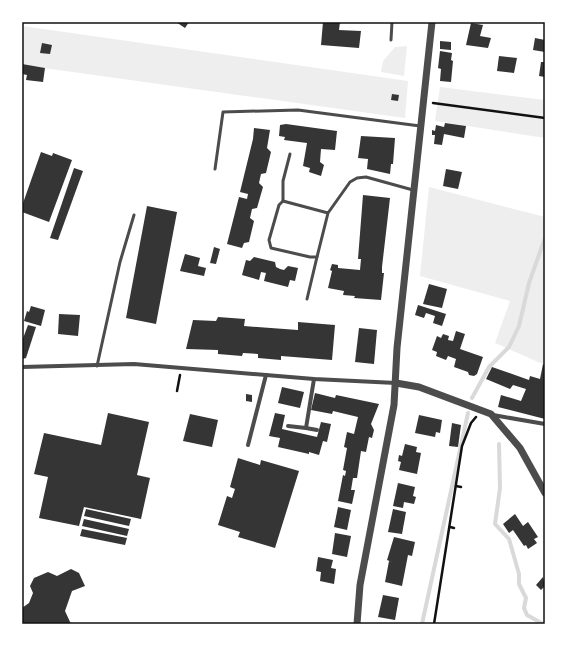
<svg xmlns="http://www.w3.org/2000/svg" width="567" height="646" font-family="'Work Sans',sans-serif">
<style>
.green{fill:#eee}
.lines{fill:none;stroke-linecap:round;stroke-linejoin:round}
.stream{stroke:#d9d9d9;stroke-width:4}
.building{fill:#353535}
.path{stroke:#111;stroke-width:2.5}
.service{stroke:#4c4c4c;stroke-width:3}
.minor{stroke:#4c4c4c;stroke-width:4}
.tertiary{stroke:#4c4c4c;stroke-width:7}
.neatline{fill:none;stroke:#111;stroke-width:1.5}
</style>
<rect width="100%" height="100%" fill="#fff"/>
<g class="green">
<polygon points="22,26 408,81 405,118 22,65"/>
<polygon points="407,46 404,76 381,72 383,61 395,47"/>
<polygon points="440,87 545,100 545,138 435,121"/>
<polygon points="429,187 545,217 545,365 495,343 510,301 420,276"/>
</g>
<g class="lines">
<g class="stream">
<polyline points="472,398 489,367 509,347 519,326 529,283 545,238"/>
<polyline points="499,444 500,488 495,524 509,539 519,574 519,584 526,598 524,608 527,615 543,624"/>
<polyline points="422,624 468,413"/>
</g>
</g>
<g class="building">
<polygon points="176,22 189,22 185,28"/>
<polygon points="323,22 340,22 339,30 361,31 359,48 321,45"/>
<polygon points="471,23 483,25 480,36 491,38 488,48 466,45"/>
<polygon points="535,38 545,40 545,52 533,50"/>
<polygon points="440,41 451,42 451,50 440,49"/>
<polygon points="42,43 52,45 50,54 40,53"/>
<polygon points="440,51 452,53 451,60 453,61 451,82 440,81 441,69 438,68"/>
<polygon points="499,56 517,58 514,73 497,71"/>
<polygon points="541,62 545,62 545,77 539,76"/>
<polygon points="22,64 45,68 43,82 26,80 27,75 22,74"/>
<polygon points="392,94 399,95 398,101 391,100"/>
<polygon points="445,123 466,126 464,138 444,134 442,145 434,144 435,135 432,135 432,130 435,131 436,125 444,127"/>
<polygon points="286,124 337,131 335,150 321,149 320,162 324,165 321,176 309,172 310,168 303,166 307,143 284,140 285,137 279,136 280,125"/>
<polygon points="254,128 270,130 267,148 271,152 266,173 261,174 259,183 263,187 257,208 252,209 250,218 254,221 249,242 244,243 242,248 227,244 239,197 247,199 248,194 240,192 253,139"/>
<polygon points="361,136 395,138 393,164 391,164 390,174 367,169 368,159 358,158"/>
<polygon points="41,152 52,156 53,153 72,160 49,222 22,212 22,206"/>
<polygon points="74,168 83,171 58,240 50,238"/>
<polygon points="446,169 462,172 458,189 443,186"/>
<polygon points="363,195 390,198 382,267 382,273 384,273 381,300 354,298 355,296 343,295 344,291 328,288 332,271 330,270 332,264 338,265 338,268 360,270 361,259 358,259"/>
<polygon points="147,206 177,212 156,324 126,318"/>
<polygon points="214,247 220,249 216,264 210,263"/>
<polygon points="185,254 200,258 198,266 206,268 204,276 180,271"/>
<polygon points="254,257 275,262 276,267 280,269 284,270 288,266 298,268 295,281 290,280 288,287 264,281 266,273 261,272 259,280 242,275 246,260 250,261"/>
<polygon points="429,284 447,289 442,308 423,304"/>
<polygon points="418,305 446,314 442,326 433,323 435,316 426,313 424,318 415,315"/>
<polygon points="31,306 45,310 41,326 24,321 27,311 29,312"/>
<polygon points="59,314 80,315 78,336 58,334"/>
<polygon points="218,317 245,319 244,326 298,330 298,322 335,325 332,360 281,356 281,360 258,358 258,354 243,353 242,356 218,354 218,350 186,349 193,320 216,321"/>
<polygon points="28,325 36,327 26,358 22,359 22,341"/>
<polygon points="359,328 377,330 374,364 355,362"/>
<polygon points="456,331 465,334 460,349 483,357 477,374 474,376 469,375 468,372 454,367 456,359 448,356 446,360 436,356 437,352 432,350 437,336 441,338 443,334 449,336 448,340 453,341"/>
<polygon points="543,364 545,365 545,419 498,407 501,395 521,401 526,389 513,385 510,389 486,379 492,367 529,380 530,376 540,379"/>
<polygon points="282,387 304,392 300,408 278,403"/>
<polygon points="315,393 335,398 336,395 379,404 371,424 374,430 372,438 369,437 366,452 361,451 357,478 353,478 351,490 355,490 352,504 338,501 343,475 345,476 346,471 343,470 347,448 344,447 347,432 354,434 358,417 333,411 332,414 311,410"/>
<polygon points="246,394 252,395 252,402 246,401"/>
<polygon points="108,413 149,422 137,475 150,478 141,519 84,507 79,526 39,518 48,477 34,474 44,433 101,445"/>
<polygon points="275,413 285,415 282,429 317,437 321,422 331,424 327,442 323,441 319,455 309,452 309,454 278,447 280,438 269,436"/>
<polygon points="190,414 218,420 212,447 183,441"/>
<polygon points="419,415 442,420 440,433 436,432 435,437 415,433"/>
<polygon points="452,423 461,425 458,447 449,446"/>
<polygon points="405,444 417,447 416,452 421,453 417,474 399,470 401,462 398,461 399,455 402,456"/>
<polygon points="238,458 260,465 261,460 299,471 275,548 238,537 240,532 218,525 227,496 232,498 235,489 230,487"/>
<polygon points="398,483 415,487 413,496 416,497 414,504 404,502 403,508 393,506"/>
<polygon points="338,507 351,510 347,530 334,527"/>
<polygon points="86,509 131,519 129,526 84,516"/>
<polygon points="393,509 406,512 402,534 388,532"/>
<polygon points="515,514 523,526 528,522 538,537 534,539 537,543 528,549 526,545 524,546 513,530 509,533 503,524"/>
<polygon points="84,519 129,529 127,536 82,526"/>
<polygon points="82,529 127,538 125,545 80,536"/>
<polygon points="335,533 351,536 347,557 332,554"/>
<polygon points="394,537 415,542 412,556 408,555 402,586 385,582 389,561 392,562 387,560"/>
<polygon points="318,557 333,560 331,568 336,569 334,584 320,581 321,572 316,571"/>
<polygon points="71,569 79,573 85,586 72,591 65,611 71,624 23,624 22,608 29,603 33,593 30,586 34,578 48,572 57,576"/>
<polygon points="543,577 545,586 541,590 536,585"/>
<polygon points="383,595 399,598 395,620 378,617"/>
</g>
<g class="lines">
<g class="path">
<polyline points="433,103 545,118"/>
<polyline points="177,391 180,375"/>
<polyline points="456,486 461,487"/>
<polyline points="450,527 454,528"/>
<polyline points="434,624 462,446 471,423 476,417"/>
</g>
<g class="service">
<polyline points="391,40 392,22"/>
<polyline points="215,169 223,112 298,110 420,126"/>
<polyline points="283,201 283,181 290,154"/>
<polyline points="328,213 283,201 279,205 269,240 271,248 310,257 317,257 328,213 350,182 357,178 366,177 413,190"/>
<polyline points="307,299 317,257"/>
<polyline points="97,366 120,262 134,215"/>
</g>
<g class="minor">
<polyline points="22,367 134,364 314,379 396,383"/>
<polyline points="314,379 306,428 317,430"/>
<polyline points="493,415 545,424"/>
<polyline points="288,426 306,428"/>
<polyline points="248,445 266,375"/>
</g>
<g class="tertiary">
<polyline points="396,383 419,387 491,414 520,448 545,493"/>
<polyline points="357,624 360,585 394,405 397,348 432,22"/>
</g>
</g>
<rect width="567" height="646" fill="none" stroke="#ffffff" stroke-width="46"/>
<rect x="23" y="23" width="521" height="600" class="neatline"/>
</svg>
